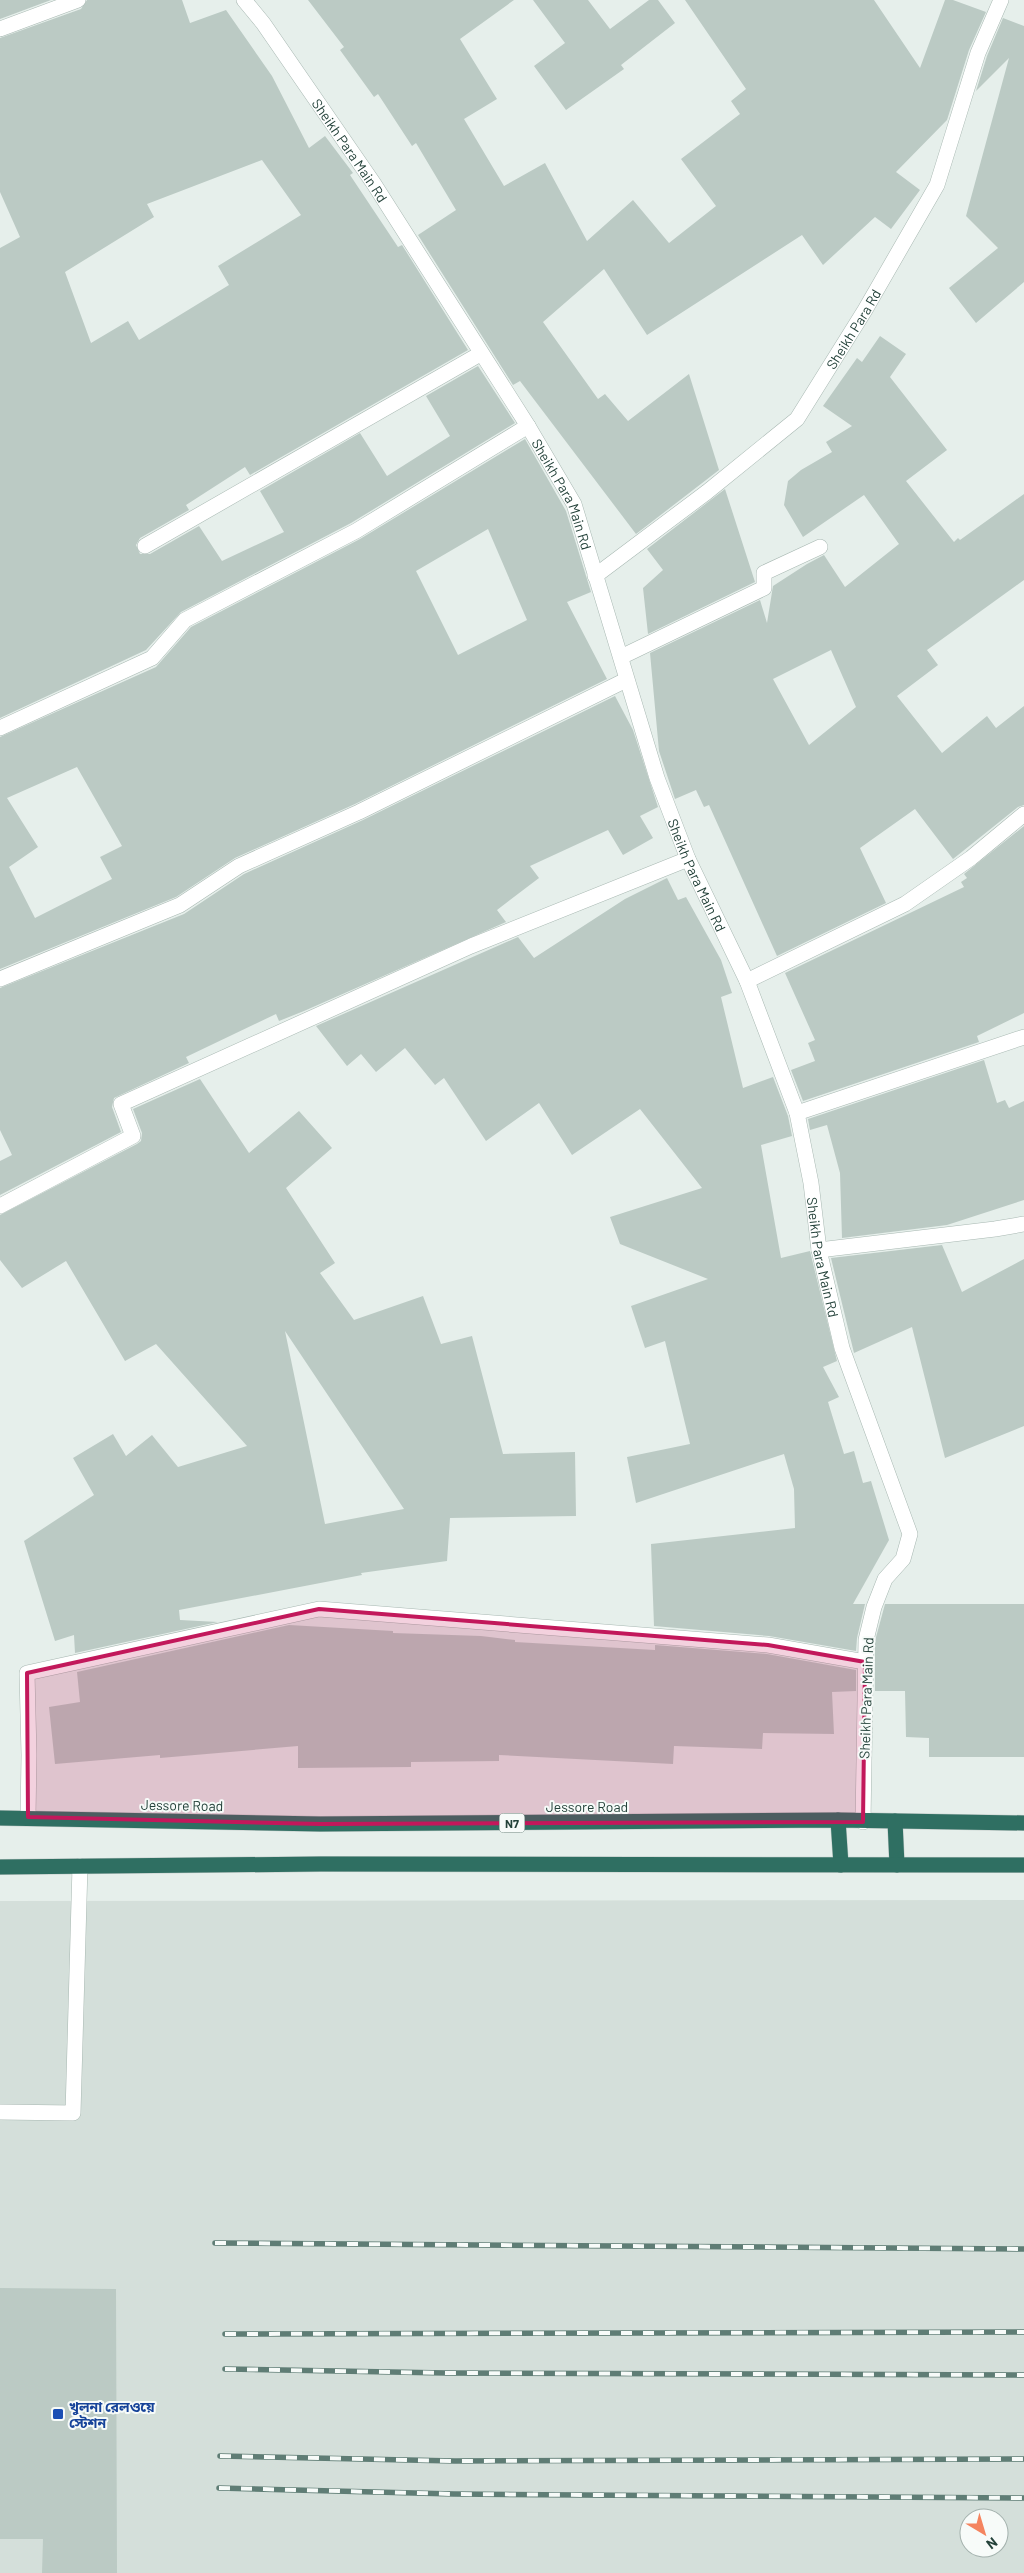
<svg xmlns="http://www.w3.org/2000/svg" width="1024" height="2573" font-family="Barlow,'Noto Sans Bengali',sans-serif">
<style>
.built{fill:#d4dfda;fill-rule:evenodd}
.building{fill:#bbcac4;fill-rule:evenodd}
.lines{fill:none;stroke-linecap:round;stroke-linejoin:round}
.minor-casing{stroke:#a8b8b2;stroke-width:16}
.highway-casing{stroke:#c2cac8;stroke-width:16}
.minor{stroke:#fff;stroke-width:15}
.highway{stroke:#2f6f62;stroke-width:15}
.rail-casing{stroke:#5f7d75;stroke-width:5.5}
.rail{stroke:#f7fbf9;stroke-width:4;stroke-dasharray:11;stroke-linecap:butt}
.marked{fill:#c2185b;fill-opacity:0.2;stroke:#c2185b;stroke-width:4;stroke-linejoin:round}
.transit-dot{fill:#1a4fb4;stroke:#f7fbf9;stroke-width:2}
.labels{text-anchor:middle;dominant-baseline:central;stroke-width:4;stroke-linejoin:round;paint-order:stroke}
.shield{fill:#f7fbf9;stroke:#637a73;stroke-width:1}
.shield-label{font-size:12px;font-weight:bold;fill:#24423a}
.street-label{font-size:14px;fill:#24423a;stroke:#f7fbf9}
.transit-label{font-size:14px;font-weight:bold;fill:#164399;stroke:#f7fbf9;text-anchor:start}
</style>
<rect width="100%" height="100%" fill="#e6efeb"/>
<path class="built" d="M 1024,1900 L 1024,2573 L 0,2573 L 0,1901 ZM 969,2518 L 999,2518 L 999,2548 L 969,2548 Z"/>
<g class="building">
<polygon points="0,0 51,0 0,19"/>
<path d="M 87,0 L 182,0 L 190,23 L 226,10 L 272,76 L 309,148 L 325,136 L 353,173 L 350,175 L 398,247 L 402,245 L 468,350 L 250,475 L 245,467 L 186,505 L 189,510 L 140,538 L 136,545 L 140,554 L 150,554 L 199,526 L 222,561 L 284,532 L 260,491 L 360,433 L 387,476 L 450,436 L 426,396 L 478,366 L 515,423 L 351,523 L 181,612 L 146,650 L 0,718 L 0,248 L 20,237 L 0,192 L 0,38 L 81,9 ZM 262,160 L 301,215 L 218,266 L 229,285 L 139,340 L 128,321 L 91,343 L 65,272 L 154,217 L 147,204 Z"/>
<polygon points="308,0 514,0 460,39 497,99 464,119 504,186 545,163 587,241 633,200 669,243 716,206 681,159 740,114 731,101 746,89 685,0 874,0 920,68 945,0 953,0 986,12 969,50 947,120 896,172 920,190 891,229 875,217 823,265 802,235 647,335 604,269 543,322 598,399 605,394 628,421 689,374 719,470 636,534 520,381 513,385 418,235 456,210 416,143 412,146 378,94 374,97 340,50 344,47"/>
<polygon points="533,0 588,0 610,29 649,0 658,0 675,23 621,65 624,69 566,110 534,66 565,43"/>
<polygon points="1003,18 1024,26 1024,282 976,323 949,288 998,248 966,216 1009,58 976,91 987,56"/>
<path d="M 880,336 L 906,354 L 890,377 L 947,450 L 906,481 L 954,542 L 958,538 L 960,540 L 1024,494 L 1024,580 L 927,650 L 938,665 L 897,696 L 942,753 L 987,716 L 996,728 L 1024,706 L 1024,805 L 1018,807 L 953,859 L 915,809 L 860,848 L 886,903 L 777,956 L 709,805 L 704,807 L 696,790 L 675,799 L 659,751 L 650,653 L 760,600 L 767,623 L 773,586 L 807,564 L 824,555 L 845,587 L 899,544 L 864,495 L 803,537 L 784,505 L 788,481 L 801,470 L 832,452 L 826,442 L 852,426 L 823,406 L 857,358 L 862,362 ZM 831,650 L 856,707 L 809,745 L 773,679 Z"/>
<path d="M 525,439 L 566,511 L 591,592 L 567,602 L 607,679 L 355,804 L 235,858 L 176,897 L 0,969 L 0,737 L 156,667 L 191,627 L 360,539 ZM 488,529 L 527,620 L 458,655 L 416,571 ZM 77,767 L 122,846 L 100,857 L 112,879 L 35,918 L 9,867 L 38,847 L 7,798 Z"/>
<polygon points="725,489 755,582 648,634 643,588 663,570 647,549"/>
<polygon points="615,696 633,730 658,807 640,816 653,838 623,855 608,830 530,866 539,878 497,910 506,922 304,1011 279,1021 276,1014 186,1057 189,1063 114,1098 112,1107 121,1132 0,1195 0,1161 12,1155 0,1130 0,988 184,914 244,874 363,820"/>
<polygon points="1024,826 1024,1013 977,1036 979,1042 803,1101 791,1070 815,1061 808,1043 815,1040 785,973 964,887 961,882 967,878 964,874"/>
<polygon points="667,878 678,900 686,897 721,960 732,993 721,997 743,1088 773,1077 788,1116 792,1136 761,1145 781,1258 810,1251 837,1361 823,1367 839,1397 828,1402 844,1454 854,1451 863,1483 871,1481 889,1540 853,1604 865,1604 857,1638 856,1651 769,1636 654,1626 651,1544 795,1528 794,1489 784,1454 636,1503 627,1457 690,1444 665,1341 645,1348 631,1306 708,1279 620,1244 610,1217 702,1188 640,1109 572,1155 539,1103 486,1141 444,1078 435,1085 405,1048 376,1072 361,1054 347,1066 316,1026 518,937 534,958 625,899"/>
<polygon points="984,1060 997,1103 1005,1100 1009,1108 1024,1101 1024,1200 947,1225 842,1238 840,1173 827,1125 810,1130 808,1119"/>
<path d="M 200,1079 L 249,1153 L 299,1111 L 332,1148 L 286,1188 L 335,1263 L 320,1273 L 354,1320 L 423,1296 L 441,1344 L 472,1336 L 503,1454 L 575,1452 L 576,1516 L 450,1518 L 447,1561 L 361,1573 L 362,1575 L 179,1610 L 180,1620 L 218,1622 L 75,1653 L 74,1635 L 55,1641 L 24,1541 L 94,1495 L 73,1458 L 113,1434 L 126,1456 L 152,1435 L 178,1467 L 247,1446 L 156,1344 L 125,1361 L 66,1261 L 22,1288 L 0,1260 L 0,1215 L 137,1144 L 141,1141 L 142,1133 L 133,1109 ZM 285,1331 L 404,1509 L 325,1524 Z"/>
<polygon points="942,1245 962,1292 1024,1259 1024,1426 945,1458 912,1327 854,1353 831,1258"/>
<polygon points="885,1604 1024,1604 1024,1757 929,1757 929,1738 906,1737 905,1691 875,1691 875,1641"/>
<polygon points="289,1625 393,1631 393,1633 481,1636 515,1640 515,1642 655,1650 655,1645 767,1654 856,1670 856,1691 832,1692 834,1734 763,1733 762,1749 674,1746 673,1764 499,1755 499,1761 411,1762 411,1767 298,1768 298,1746 160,1758 160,1755 55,1764 49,1707 80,1702 77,1672"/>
<polygon points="0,2288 116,2289 117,2573 42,2573 43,2539 0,2539"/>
</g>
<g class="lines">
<defs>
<g id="minor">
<path id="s1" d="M 244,0 L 263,23 L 374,184 L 528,426 L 574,504 L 657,778 L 688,859 L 747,981 L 797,1113 L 811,1183 L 819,1250 L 842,1348 L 910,1534 L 903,1559 L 885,1579 L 874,1607 L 866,1640 L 863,1822"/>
<polyline points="0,29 78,0"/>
<polyline points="145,546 480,354"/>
<path id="s2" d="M 595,576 L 707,492 L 797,419 L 865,310 L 937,185 L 978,53 L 1001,0"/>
<polyline points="621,657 764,588 764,573 820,547"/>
<polyline points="0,728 152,658 185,620 356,531 528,426"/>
<polyline points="0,979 180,905 239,866 359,812 626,680"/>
<polyline points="747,981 905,904 971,858 1024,814"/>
<polyline points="797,1113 1024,1037"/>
<polyline points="0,1206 133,1136 121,1104 471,946 688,859"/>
<polyline points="819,1250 995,1229 1024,1224"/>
<polyline points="28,1817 29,1755 27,1673 319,1609 768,1645 865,1662"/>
<polyline points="0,2112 73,2113 80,1866"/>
</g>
<g id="highway">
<polyline points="0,1818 320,1824 838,1820 1024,1823"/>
<polyline points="838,1820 841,1865"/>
<polyline points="895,1821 897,1865"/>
<polyline points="0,1867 321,1864 1024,1865"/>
</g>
</defs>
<use href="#minor" class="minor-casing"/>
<use href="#highway" class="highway-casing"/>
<use href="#minor" class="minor"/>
<use href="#highway" class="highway"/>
<defs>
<g id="rail">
<polyline points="215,2243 1024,2249"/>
<polyline points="225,2334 1024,2332"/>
<polyline points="225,2369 446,2373 1024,2375"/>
<polyline points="220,2456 455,2461 1024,2459"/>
<polyline points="219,2488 454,2494 1024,2498"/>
</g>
</defs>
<use href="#rail" class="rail-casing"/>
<use href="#rail" class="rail"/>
</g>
<path class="marked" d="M 319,1609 L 768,1645 L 865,1662 L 863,1822 L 320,1824 L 28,1817 L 27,1673 Z"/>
<rect class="transit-dot" x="52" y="2408" width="12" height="12" rx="2.5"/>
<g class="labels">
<rect class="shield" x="499.5" y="1813.5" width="25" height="19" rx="4"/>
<g class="shield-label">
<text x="512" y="1823">N7</text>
</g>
<g class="street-label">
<text stroke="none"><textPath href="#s1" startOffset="184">Sheikh Para Main Rd</textPath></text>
<text stroke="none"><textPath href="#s2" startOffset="362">Sheikh Para Rd</textPath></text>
<text stroke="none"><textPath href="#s1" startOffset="589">Sheikh Para Main Rd</textPath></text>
<text stroke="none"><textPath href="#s1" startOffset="994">Sheikh Para Main Rd</textPath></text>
<text stroke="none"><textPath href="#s1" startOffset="1399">Sheikh Para Main Rd</textPath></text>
<text transform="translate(866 1698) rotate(-88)">Sheikh Para Main Rd</text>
<text transform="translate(182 1805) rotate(1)">Jessore Road</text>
<text x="587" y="1806">Jessore Road</text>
</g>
<g class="transit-label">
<text x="69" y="2406">খুলনা রেলওয়ে<tspan x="69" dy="16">স্টেশন</tspan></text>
</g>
</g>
<g transform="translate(984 2533) rotate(142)"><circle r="24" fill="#f7fbf9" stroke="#a3b1ad"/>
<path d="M0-4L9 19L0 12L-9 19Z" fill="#f4845f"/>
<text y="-8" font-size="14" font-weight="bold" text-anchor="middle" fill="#24423a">N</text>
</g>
</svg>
